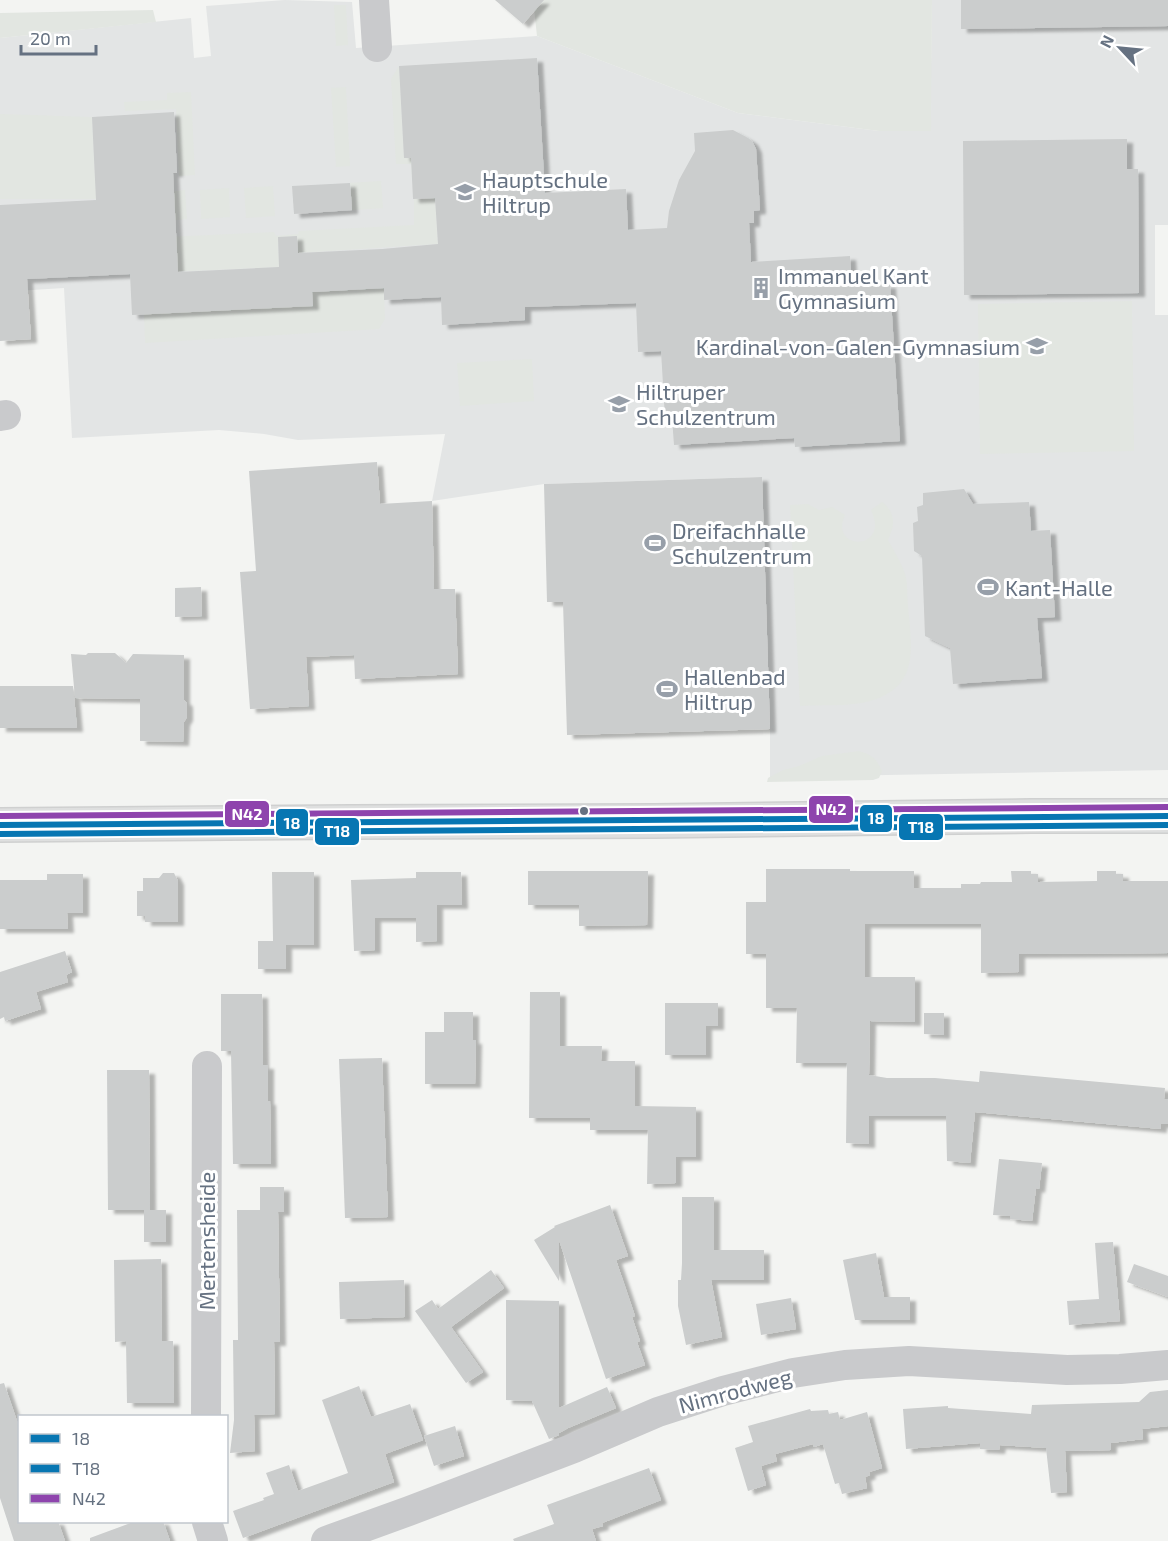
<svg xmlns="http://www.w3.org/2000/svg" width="1168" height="1541" font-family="'Exo 2',sans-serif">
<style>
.built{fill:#e3e5e5}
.green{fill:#e2e6e1}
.building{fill:#cbcdcd;filter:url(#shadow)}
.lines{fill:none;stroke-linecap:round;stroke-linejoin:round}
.primary-casing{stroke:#cfd0d0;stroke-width:36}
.minor{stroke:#c9cacc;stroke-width:30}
.primary{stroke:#dedfdf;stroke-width:33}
.bus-1-casing{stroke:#fff;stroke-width:10}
.bus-2-casing{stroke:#fff;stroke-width:10}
.bus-3-casing{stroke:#fff;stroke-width:10}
.bus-1{stroke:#0776b2;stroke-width:6}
.bus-2{stroke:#0776b2;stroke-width:6}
.bus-3{stroke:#8e44ad;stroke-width:6}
.bus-dot{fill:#657181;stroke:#fff;stroke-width:2}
.labels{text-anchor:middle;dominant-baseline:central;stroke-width:6;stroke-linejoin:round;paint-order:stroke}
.poi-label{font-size:22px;fill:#657181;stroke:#fff;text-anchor:start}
.street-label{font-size:22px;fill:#657181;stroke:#fff}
.line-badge{stroke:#fff;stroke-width:2}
.badge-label{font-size:16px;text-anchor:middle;font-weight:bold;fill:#fff}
</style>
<defs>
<filter id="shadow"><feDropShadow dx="6" dy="4" stdDeviation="1.5" flood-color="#0004"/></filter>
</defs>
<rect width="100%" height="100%" fill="#f3f4f2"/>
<polygon class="built" points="285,0 352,2 356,48 537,36 738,113 879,131 930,131 932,0 1168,0 1168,225 1155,225 1155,315 1168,315 1168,770 770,777 770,729 762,477 544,484 432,501 445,434 298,440 264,434 219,430 72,438 64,288 0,292 0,38 191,18 194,58 211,56 206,6"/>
<g class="green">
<polygon points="533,0 932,0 931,131 879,131 738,113 537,36"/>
<polygon points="334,5 346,5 348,45 336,46"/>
<polygon points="153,10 156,22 0,38 0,13"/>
<polygon points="399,66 404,158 433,156 412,179 411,164 396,164 391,79"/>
<polygon points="346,87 350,166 336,167 331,88"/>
<polygon points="191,92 195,175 179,176 176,109 125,111 124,102 167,100 167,93"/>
<polygon points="0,114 92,117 95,177 106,199 0,199"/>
<polygon points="381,181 383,208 352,210 350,183"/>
<polygon points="273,186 275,216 246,218 244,188"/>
<polygon points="229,188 230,217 201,219 200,190"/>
<polygon points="185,190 187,219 167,221 166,192"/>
<polygon points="435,198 438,244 298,253 297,236 278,237 279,267 171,272 169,237 274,232 276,236 298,234 299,231 414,225 414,199"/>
<polygon points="384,288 385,319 379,329 145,343 144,314 313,305 312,292"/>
<polygon points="1132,301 1134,451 980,454 978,304"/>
<polygon points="532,359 534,401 460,406 457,363"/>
<path d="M 882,502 C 896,513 895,525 888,540 C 894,551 901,562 905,574 C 908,583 907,596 908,606 C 910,634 919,674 890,692 C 866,709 828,704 800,706 L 790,505 L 808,504 L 819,510 L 832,507 L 845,515 C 828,551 891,552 871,510 Z"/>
<path d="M 859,751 C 872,755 876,758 882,771 L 879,778 L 873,780 L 767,782 L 768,778 L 783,770 L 799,766 L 822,756 Z"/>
</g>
<g class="building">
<polygon points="495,0 544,0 523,24"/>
<polygon points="961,0 1168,0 1168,26 961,29"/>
<polygon points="537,58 545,193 626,189 628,230 667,228 669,211 679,180 695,151 694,133 733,130 748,138 752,141 756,149 760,210 754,211 754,223 749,223 751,262 850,256 852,286 890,284 900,441 795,447 794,438 674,445 672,418 665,418 661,351 638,352 636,303 525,307 525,320 442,325 441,297 384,300 384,288 312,292 313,306 132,315 130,274 27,279 31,339 0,341 0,205 96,200 92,117 174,112 177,173 173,173 178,272 279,267 278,237 297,236 298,253 382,249 438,244 435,198 413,199 411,158 404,158 399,66"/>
<polygon points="1127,139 1127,169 1138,169 1139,293 964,295 963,141"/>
<polygon points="350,183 352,210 294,214 292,186"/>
<polygon points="377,462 380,504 432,501 434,589 455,589 458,674 355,679 354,655 306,657 309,706 250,709 240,572 256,571 249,471"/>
<polygon points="762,477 770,729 567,735 563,602 547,602 544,484"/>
<polygon points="964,489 973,504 1029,502 1031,531 1050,530 1055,617 1037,618 1042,678 953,684 950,648 925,636 922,556 914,551 913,523 918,521 917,507 923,505 923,493"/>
<polygon points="201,587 202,616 175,617 175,588"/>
<polygon points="88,653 115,653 126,663 133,654 184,655 184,700 187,703 187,717 184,722 183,742 140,741 140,699 75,698 71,654 86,655"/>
<polygon points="0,686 73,686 77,728 0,728"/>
<polygon points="766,869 850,869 850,871 914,871 914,888 961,888 961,884 980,884 981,882 1012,882 1011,871 1031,871 1031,874 1038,874 1038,882 1097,881 1097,871 1116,871 1116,874 1123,874 1123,881 1168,881 1168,953 1019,954 1019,972 981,973 981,924 865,924 865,977 915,977 915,1022 870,1021 869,1075 887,1078 935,1078 979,1082 980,1071 1165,1088 1164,1099 1168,1099 1168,1124 1161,1124 1161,1129 975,1112 970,1163 947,1161 946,1116 869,1116 869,1144 846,1143 847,1063 796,1063 797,1008 766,1008 766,954 746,954 746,902 766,902"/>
<polygon points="528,871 648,871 647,925 579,926 579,905 528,905"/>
<polygon points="272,872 314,872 314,945 286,945 286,969 258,969 258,941 273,941"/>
<polygon points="416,872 461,872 462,905 437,905 437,941 416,942 416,918 375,918 375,950 354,951 351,880 416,878"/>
<polygon points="163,873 174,873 178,881 178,922 145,922 145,916 137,916 137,891 143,891 143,878 159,878"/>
<polygon points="47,874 83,874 83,913 67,913 68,929 0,929 0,880 47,880"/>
<polygon points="65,951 72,972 66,975 68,982 36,992 41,1009 5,1021 4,1017 0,1019 0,972"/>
<polygon points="530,992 560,992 560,1046 602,1046 601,1061 635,1061 635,1106 696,1107 696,1157 676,1157 676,1183 647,1184 648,1130 590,1130 590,1118 529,1118"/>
<polygon points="221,994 262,994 263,1065 268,1065 268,1101 270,1101 271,1164 233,1164 231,1051 221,1051"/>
<polygon points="665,1003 718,1003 718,1026 706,1026 706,1055 665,1055"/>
<polygon points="444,1012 473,1012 473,1040 476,1040 475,1084 425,1084 425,1032 444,1032"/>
<polygon points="924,1013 944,1013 944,1035 924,1034"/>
<polygon points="382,1058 388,1217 345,1218 339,1059"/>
<polygon points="107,1070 149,1070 150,1210 166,1210 166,1242 144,1242 144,1210 108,1210"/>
<polygon points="999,1159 1042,1163 1039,1189 1036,1188 1032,1221 1010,1219 1010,1216 993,1215"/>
<polygon points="260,1187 284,1187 284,1212 278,1212 280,1342 274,1342 275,1414 254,1415 255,1451 230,1453 234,1420 233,1340 238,1340 237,1210 260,1210"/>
<polygon points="682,1197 714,1197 714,1250 764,1250 764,1280 711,1280 722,1337 686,1345 678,1306 678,1280 681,1280 682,1263"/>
<polygon points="610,1205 628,1256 616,1260 635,1316 632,1317 640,1341 637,1342 645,1365 606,1379 559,1240 559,1281 534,1240 555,1227 554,1226"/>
<polygon points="1113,1242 1120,1321 1069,1325 1067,1301 1099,1299 1095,1243"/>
<polygon points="876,1253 884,1297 910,1297 910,1320 855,1320 843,1260"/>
<polygon points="161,1259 162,1341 173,1341 174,1403 127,1403 126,1341 115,1342 114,1260"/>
<polygon points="1134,1264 1168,1276 1168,1297 1127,1282"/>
<polygon points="491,1270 504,1288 451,1327 483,1372 466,1383 415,1311 432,1300 438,1309"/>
<polygon points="404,1280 405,1317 340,1319 339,1282"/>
<polygon points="791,1298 796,1329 761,1335 756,1304"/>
<polygon points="506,1300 559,1301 559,1408 607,1387 616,1408 568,1428 559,1433 559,1435 549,1439 532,1401 506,1400"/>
<polygon points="4,1383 20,1430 20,1521 58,1521 65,1541 14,1541 0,1498 0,1384"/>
<polygon points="359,1386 371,1417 410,1404 423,1440 385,1454 394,1482 243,1538 233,1511 264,1500 263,1498 274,1494 266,1473 289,1465 298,1491 348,1473 322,1400"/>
<polygon points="1168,1390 1168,1426 1142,1429 1143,1439 1111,1443 1111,1450 1065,1451 1067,1492 1051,1493 1046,1448 1000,1445 999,1450 980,1449 980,1443 906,1449 903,1409 948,1406 948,1408 1031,1414 1032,1405 1139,1402 1150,1392"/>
<polygon points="810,1409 811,1411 828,1410 829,1414 838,1412 840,1420 867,1412 882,1468 869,1472 870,1475 865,1477 867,1488 842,1494 839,1483 835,1484 823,1444 814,1447 813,1444 775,1454 777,1461 761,1466 766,1485 748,1491 735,1448 753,1442 748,1426"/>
<polygon points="455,1426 464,1456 434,1466 424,1436"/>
<polygon points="649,1468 661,1500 602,1523 603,1526 592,1529 596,1541 514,1541 513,1539 554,1524 547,1505"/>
<polygon points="136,1521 163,1521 170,1541 90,1541 90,1538"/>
</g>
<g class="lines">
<defs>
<polyline id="primary" points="0,825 351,822 655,821 1031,816 1168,816"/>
</defs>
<use href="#primary" class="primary-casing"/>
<g class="minor">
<polyline points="374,0 377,47"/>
<polyline points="0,416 6,415"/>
<polyline points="206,1416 207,1066"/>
<polyline points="207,1522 213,1541"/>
<polyline points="326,1541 409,1511 574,1448 658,1412 723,1391 793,1373 845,1365 909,1361 1067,1370 1120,1369 1168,1365"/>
</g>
<use href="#primary" class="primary"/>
<defs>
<polyline id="bus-1" points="0,825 1168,816"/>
<polyline id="bus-2" points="0,834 1168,825"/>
<polyline id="bus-3" points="0,816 1168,807"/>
</defs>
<use href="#bus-1" class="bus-1-casing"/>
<use href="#bus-2" class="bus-2-casing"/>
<use href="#bus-3" class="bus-3-casing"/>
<use href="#bus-1" class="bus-1"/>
<use href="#bus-2" class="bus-2"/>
<use href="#bus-3" class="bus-3"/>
</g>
<defs>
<symbol id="school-bare" viewBox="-9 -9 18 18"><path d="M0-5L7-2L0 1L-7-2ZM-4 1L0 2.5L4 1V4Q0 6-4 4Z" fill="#979fa9" stroke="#fff" stroke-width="2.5" paint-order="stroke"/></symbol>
<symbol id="building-bare" viewBox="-9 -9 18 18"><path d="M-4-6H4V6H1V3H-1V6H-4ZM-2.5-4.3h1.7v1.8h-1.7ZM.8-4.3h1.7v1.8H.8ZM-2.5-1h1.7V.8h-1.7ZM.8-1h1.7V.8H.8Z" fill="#979fa9" stroke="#fff" stroke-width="2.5" paint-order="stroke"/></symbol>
<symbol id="stadium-bare" viewBox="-9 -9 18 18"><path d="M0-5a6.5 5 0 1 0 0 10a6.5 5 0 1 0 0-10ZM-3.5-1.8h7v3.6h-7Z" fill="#979fa9" stroke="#fff" stroke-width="2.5" paint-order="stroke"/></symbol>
</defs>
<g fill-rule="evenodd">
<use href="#school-bare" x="450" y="177" width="30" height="30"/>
<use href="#building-bare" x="746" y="273" width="30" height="30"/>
<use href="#school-bare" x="1022" y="331" width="30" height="30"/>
<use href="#school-bare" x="604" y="389" width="30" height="30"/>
<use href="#stadium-bare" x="640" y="528" width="30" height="30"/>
<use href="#stadium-bare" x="973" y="572" width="30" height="30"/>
<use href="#stadium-bare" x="652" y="674" width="30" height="30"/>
</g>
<circle class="bus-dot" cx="584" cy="811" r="5"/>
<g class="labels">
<g class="poi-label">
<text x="482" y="179">Hauptschule<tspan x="482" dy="25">Hiltrup</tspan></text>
<text x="778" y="275">Immanuel Kant<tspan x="778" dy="25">Gymnasium</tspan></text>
<text x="1020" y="346" text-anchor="end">Kardinal-von-Galen-Gymnasium</text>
<text x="636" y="391">Hiltruper<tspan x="636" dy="25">Schulzentrum</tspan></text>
<text x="672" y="530">Dreifachhalle<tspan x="672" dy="25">Schulzentrum</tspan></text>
<text x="1005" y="587">Kant-Halle</text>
<text x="684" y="676">Hallenbad<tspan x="684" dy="25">Hiltrup</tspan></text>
</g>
<g class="street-label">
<text transform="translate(206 1241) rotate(-90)">Mertensheide</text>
<text transform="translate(735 1390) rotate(-15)">Nimrodweg</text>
</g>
</g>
<g class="line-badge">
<rect x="808" y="795" width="46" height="29" rx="6" fill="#8e44ad"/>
<rect x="224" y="800" width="46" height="28" rx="6" fill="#8e44ad"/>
<rect x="859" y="804" width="34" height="29" rx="6" fill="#0776b2"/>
<rect x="275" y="808" width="34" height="29" rx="6" fill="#0776b2"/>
<rect x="898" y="813" width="46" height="28" rx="6" fill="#0776b2"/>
<rect x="314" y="817" width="46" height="29" rx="6" fill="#0776b2"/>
</g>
<g class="badge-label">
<text x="831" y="815">N42</text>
<text x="247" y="820">N42</text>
<text x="876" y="824">18</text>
<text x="292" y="829">18</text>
<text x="921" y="833">T18</text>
<text x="337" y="837">T18</text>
</g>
<rect x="18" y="1415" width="210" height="108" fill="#ffffff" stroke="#c1c6cd" stroke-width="1.5"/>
<rect x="30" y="1434" width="30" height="9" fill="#0776b2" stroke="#c1c6cd" stroke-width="1.5"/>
<text x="72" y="1445" font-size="18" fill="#657181">18</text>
<rect x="30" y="1464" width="30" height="9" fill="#0776b2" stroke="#c1c6cd" stroke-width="1.5"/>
<text x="72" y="1475" font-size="18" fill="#657181">T18</text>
<rect x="30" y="1494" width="30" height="9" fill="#8e44ad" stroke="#c1c6cd" stroke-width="1.5"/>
<text x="72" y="1505" font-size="18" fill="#657181">N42</text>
<g transform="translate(1120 48) rotate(296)" stroke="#ffffff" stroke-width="4.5" paint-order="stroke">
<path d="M0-4.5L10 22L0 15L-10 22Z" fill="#657181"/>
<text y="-9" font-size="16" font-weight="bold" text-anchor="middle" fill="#657181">N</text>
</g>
<path d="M21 45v9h75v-9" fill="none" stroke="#657181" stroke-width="3"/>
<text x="30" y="45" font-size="18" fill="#657181" stroke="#ffffff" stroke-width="4.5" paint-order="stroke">20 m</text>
</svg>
